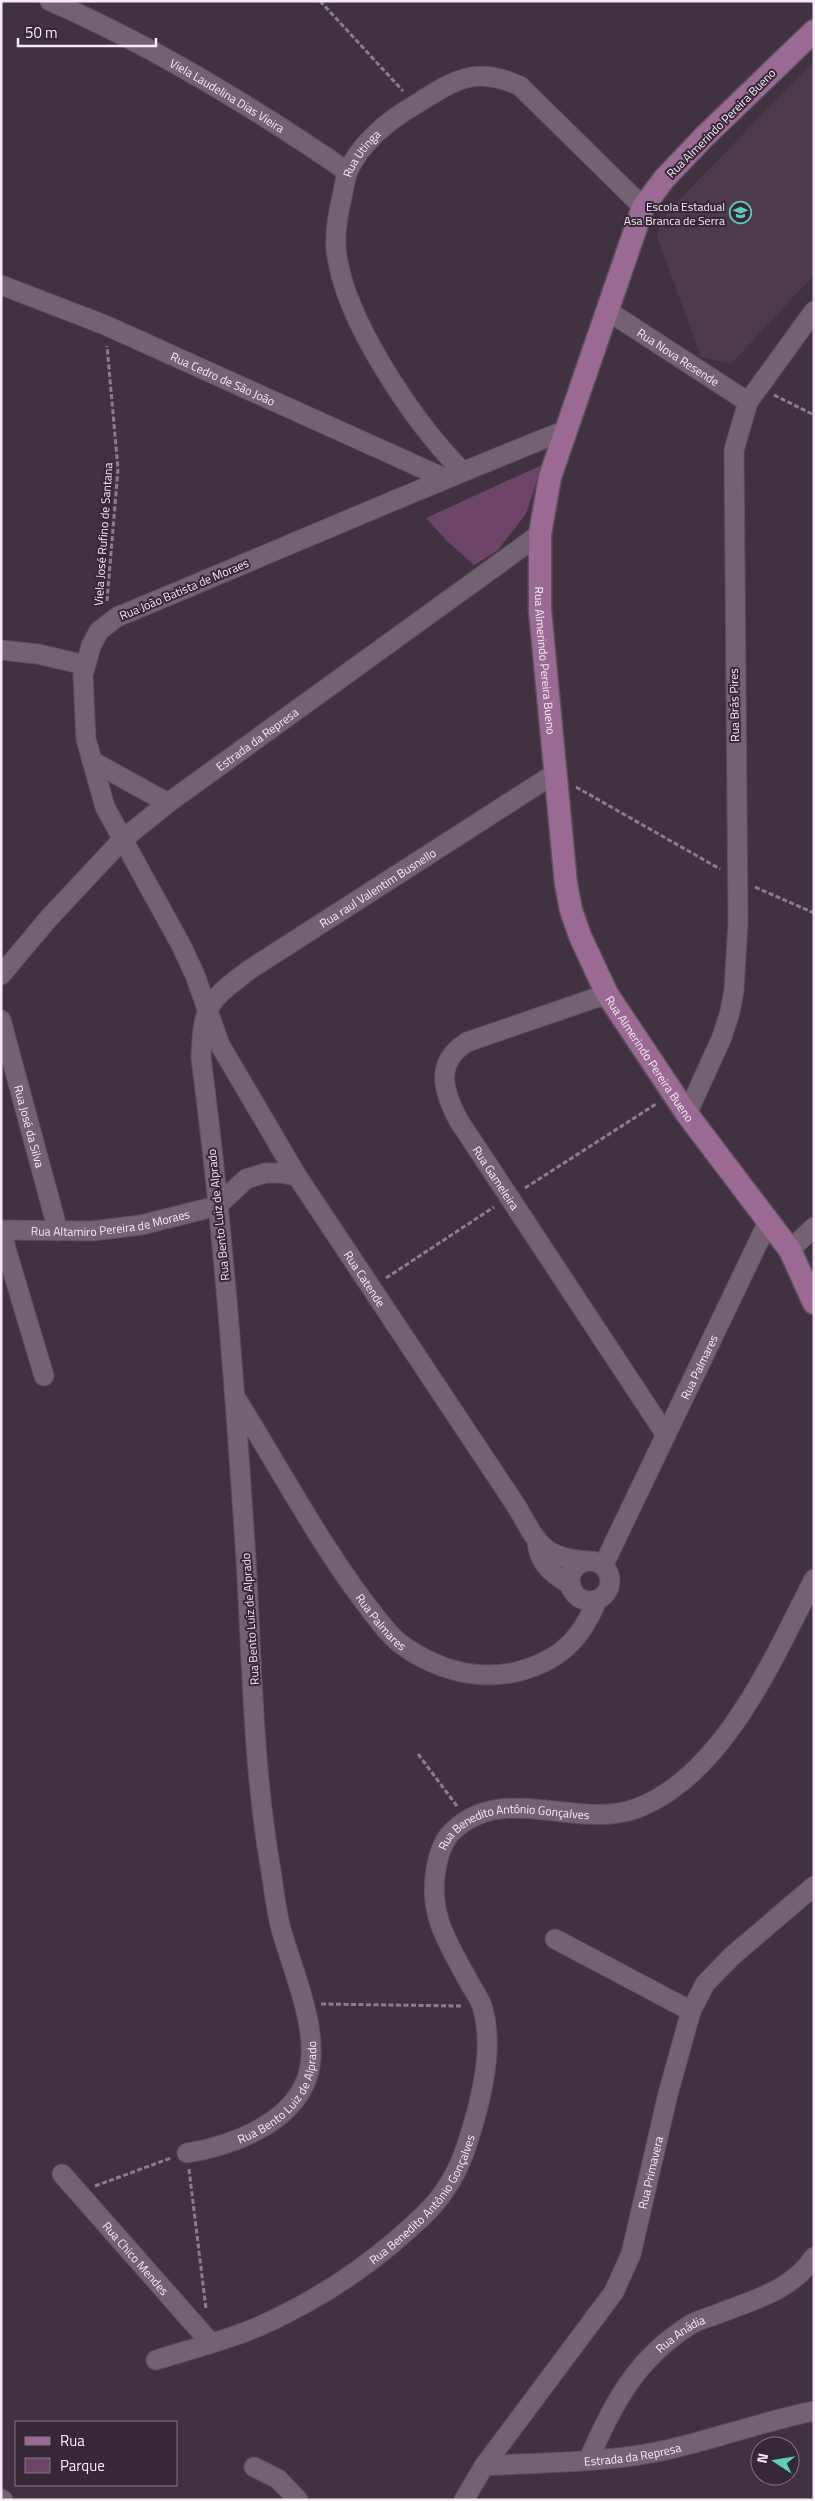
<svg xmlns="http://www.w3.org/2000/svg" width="815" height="2501" font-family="'Titillium Web',sans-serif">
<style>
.built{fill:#4d3a4b}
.green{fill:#6d4569}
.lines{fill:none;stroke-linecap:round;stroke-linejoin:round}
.minor-casing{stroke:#5d505b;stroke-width:21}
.major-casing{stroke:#5d505b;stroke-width:25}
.path{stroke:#8a7e89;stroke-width:3;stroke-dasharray:5 2.5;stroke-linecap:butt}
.minor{stroke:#736270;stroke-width:19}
.major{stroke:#9a6a95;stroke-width:22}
.labels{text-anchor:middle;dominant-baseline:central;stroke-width:4;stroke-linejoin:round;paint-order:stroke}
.street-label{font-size:12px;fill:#f6ecf5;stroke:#362834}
.poi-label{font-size:12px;fill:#f6ecf5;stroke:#362834;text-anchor:end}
</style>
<rect width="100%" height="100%" fill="#40323f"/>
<polygon class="built" points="814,61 814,275 731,364 701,357 657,237 660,223 677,202"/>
<polygon class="green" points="542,465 526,514 497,551 474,565 447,541 426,518"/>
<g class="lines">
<defs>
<g id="minor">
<path id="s1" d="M 50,1 C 152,45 256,109 348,172"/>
<path id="s2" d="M 1,285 L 105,325 L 444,478"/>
<path id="s3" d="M 608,311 L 748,402"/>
<path id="s4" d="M 566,430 C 415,490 267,555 117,617 L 99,631 L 91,646 L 83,675 L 86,739 L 105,807 L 181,945 L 195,975 L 220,1045 L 297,1176 L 517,1507 C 537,1542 542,1558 587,1561"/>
<path id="s5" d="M 462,471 C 414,422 343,319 336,249 C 335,232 338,213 342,197 C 344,189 345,178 348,171 C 362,141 390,119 418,103 C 456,79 476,66 520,86 L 643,207"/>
<polyline points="1,650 38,654 85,665"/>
<polyline points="92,761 168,803"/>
<path id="s6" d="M 1,975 L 49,918 L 122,840 L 168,803 L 540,534"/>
<path id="s7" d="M 607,994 L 467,1042 C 434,1063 443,1091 459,1121 L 666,1435"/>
<path id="s8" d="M 1,1020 L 58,1231"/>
<polyline points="687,1114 722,1037 730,1012 734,990 738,922 734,450 748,402 814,311"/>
<path id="s9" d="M 1,1230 L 92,1231 L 141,1225 L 217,1206 L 246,1179 L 265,1173 L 281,1173 L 297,1176"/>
<polyline points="1,1232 44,1376"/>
<polyline points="790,1250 814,1227"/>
<path id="s10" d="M 237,1400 C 278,1466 316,1537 362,1599 C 374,1614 387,1634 402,1645 C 435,1669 476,1681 516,1672 C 559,1661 581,1640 597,1600"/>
<path d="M 537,1542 C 539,1564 552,1574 571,1585"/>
<circle cx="590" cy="1581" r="20"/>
<path id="s11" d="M 603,1566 L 768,1222"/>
<polyline points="555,1939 691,2011"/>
<path id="s12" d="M 187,2153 C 231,2146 291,2124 307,2078 C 322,2035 293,1972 281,1929 C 276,1910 274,1890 271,1871 C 253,1769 252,1662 246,1559 C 235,1392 223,1224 201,1058 C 203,1005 207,1002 249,970 L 554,774"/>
<path id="s13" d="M 62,2174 L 210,2342"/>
<path id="s14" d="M 156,2360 C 191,2349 228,2340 260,2326 C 309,2304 354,2276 394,2242 C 412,2226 432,2210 445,2190 C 462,2166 469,2139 477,2111 C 485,2079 492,2042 483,2009 C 481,2000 474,1991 469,1982 C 448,1943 428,1915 436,1869 C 438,1857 442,1844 449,1835 C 499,1780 574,1830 635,1809 C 723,1777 774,1657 814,1579"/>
<path id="s15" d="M 589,2459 C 613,2403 637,2358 690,2325 C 697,2320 707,2318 715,2315 C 750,2301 792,2291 814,2257"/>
<path id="s16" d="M 484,2466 C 542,2462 610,2463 666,2450 C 716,2439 764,2421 814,2411"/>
<polyline points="254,2467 278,2479 298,2500"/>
<polyline points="1,2499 3,2500"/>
<path id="s17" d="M 464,2500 L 484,2466 L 614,2292 L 631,2254 L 668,2094 L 691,2011 L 705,1984 L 732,1956 L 814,1886"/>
</g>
<g id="major">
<path id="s18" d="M 814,31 L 704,137 L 664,179 L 643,207 L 550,477 L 540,534 L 540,610 L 566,884 L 571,910 L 580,936 L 607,994 L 687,1114 L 790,1250 L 814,1303"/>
</g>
</defs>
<use href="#minor" class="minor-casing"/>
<use href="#major" class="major-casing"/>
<g class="path">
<polyline points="320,1 403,91"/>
<polyline points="774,395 814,415"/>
<polyline points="107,601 118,469 107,346"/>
<polyline points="576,787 720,869"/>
<polyline points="755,887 814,913"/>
<polyline points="525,1188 656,1104"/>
<polyline points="386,1278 494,1207"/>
<polyline points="418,1754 457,1806"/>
<polyline points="321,2004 462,2006"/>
<polyline points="189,2169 206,2309"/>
<polyline points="95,2186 171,2158"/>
</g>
<use href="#minor" class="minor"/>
<use href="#major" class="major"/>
</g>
<defs>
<symbol id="school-ring" viewBox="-11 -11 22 22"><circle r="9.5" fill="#362834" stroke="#5cceba" stroke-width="1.5"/><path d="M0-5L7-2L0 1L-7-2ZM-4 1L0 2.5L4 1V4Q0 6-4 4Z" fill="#5cceba"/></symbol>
</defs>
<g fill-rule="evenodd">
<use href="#school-ring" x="728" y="200" width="25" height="25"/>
</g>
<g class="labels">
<g class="street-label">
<text stroke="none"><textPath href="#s1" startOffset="201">Viela Laudelina Dias Vieira</textPath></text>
<text transform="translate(721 123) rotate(-45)">Rua Almerindo Pereira Bueno</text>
<text stroke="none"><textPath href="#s5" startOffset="360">Rua Utinga</textPath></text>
<text stroke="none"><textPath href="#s3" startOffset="84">Rua Nova Resende</textPath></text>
<text stroke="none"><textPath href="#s2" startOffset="241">Rua Cedro de São João</textPath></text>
<text transform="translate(103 534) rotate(-86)">Viela José Rufino de Santana</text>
<text transform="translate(184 589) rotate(-23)">Rua João Batista de Moraes</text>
<text stroke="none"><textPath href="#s18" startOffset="716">Rua Almerindo Pereira Bueno</textPath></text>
<text transform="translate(734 705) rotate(-91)">Rua Brás Pires</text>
<text stroke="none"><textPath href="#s6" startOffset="350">Estrada da Represa</textPath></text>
<text stroke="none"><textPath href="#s12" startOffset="1436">Rua raul Valentim Busnello</textPath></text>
<text stroke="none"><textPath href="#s18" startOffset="1136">Rua Almerindo Pereira Bueno</textPath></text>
<text stroke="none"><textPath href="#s8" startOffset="110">Rua José da Silva</textPath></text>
<text stroke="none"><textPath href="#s7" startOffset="306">Rua Gameleira</textPath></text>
<text transform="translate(218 1215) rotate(-96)">Rua Bento Luiz de Alprado</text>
<text stroke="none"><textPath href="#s9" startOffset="110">Rua Altamiro Pereira de Moraes</textPath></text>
<text stroke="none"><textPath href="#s4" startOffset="1231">Rua Catende</textPath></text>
<text stroke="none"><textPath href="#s11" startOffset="221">Rua Palmares</textPath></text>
<text transform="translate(250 1619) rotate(-94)">Rua Bento Luiz de Alprado</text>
<text stroke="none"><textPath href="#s10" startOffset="265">Rua Palmares</textPath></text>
<text stroke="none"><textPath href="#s14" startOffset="784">Rua Benedito Antônio Gonçalves</textPath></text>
<text stroke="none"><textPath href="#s12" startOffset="119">Rua Bento Luiz de Alprado</textPath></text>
<text stroke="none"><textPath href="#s17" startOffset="382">Rua Primavera</textPath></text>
<text stroke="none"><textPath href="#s14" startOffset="320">Rua Benedito Antônio Gonçalves</textPath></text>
<text stroke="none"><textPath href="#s13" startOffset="112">Rua Chico Mendes</textPath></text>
<text stroke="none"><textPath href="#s15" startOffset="158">Rua Anádia</textPath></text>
<text stroke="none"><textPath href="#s16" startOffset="149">Estrada da Represa</textPath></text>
</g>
<g class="poi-label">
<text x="725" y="206">Escola Estadual<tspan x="725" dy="14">Asa Branca de Serra</tspan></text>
</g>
</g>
<rect width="815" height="2501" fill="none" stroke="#f6ecf5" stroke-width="5"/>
<rect x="15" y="2421" width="162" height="65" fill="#362834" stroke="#837681"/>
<rect x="25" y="2437" width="25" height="8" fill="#9a6a95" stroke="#837681"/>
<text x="60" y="2446" font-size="15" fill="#f6ecf5">Rua</text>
<rect x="25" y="2458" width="25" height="15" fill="#6d4569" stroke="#837681"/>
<text x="60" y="2471" font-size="15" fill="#f6ecf5">Parque</text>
<g transform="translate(775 2461) rotate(282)"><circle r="24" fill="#362834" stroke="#837681"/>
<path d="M0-4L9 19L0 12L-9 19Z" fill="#5cceba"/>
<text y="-8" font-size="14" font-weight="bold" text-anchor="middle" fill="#f6ecf5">N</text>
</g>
<path d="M18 38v8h138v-8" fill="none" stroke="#f6ecf5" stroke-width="2.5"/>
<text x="25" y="38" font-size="15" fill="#f6ecf5" stroke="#362834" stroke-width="4" paint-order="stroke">50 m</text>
</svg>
